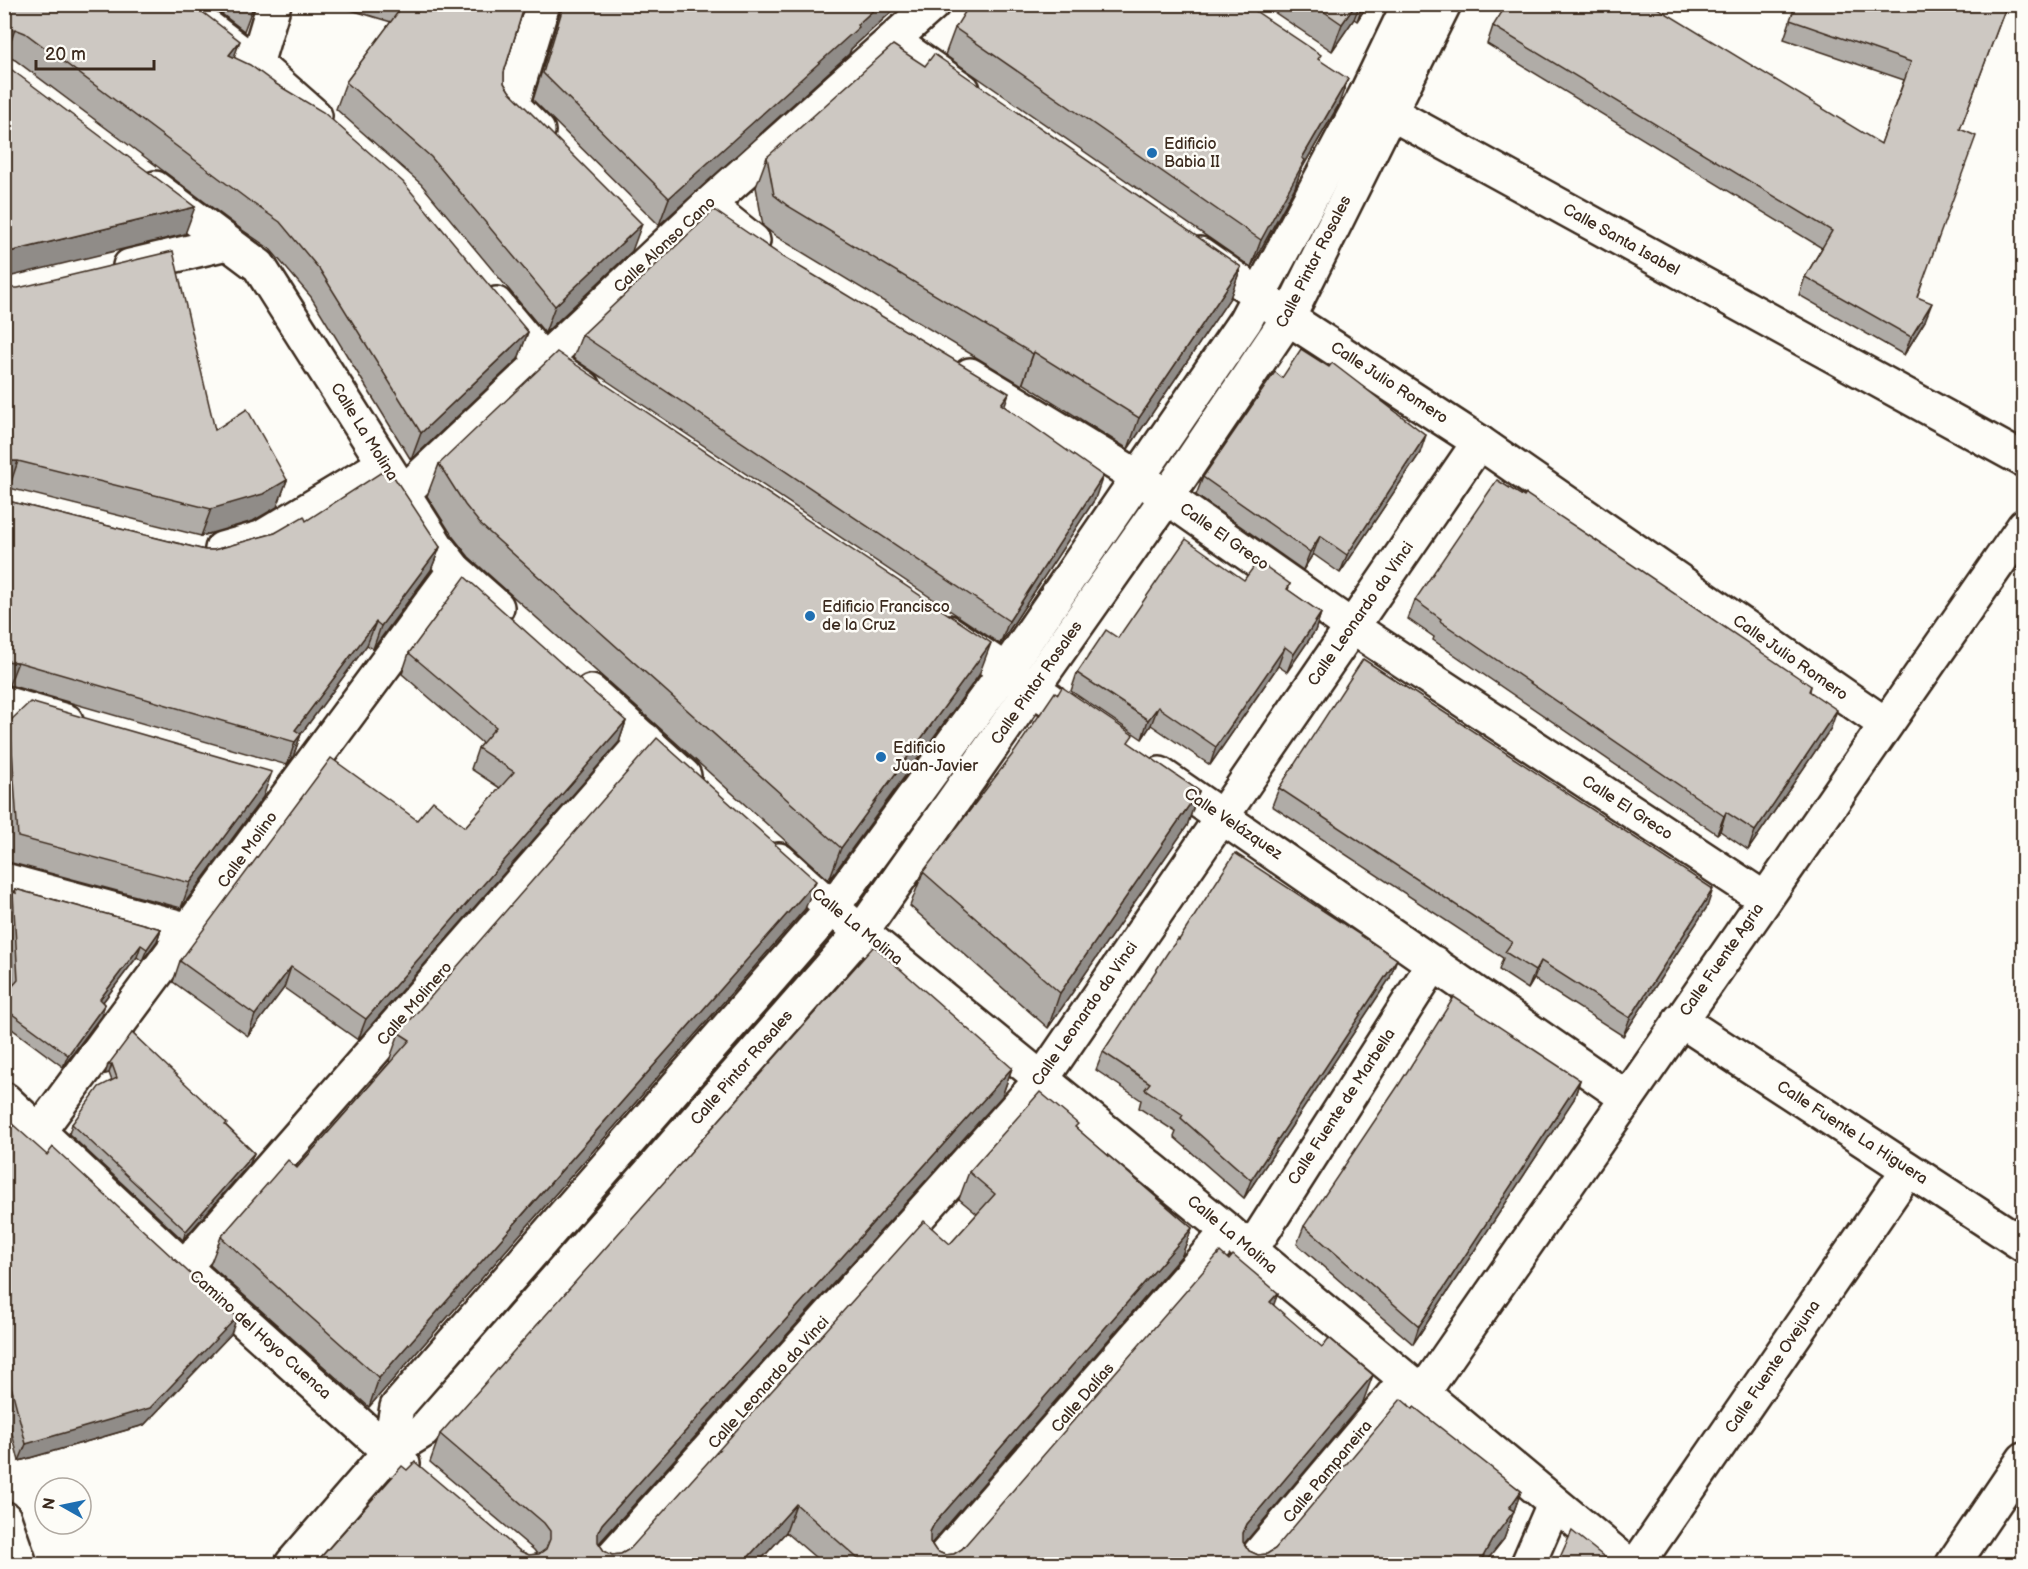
<svg xmlns="http://www.w3.org/2000/svg" width="2028" height="1569" font-family="'Balsamiq Sans',sans-serif">
<style>
.green{fill:#e1ded7;stroke:#8e847a;stroke-width:1.5}
.lines{fill:none;stroke-linecap:round;stroke-linejoin:round}
.minor-casing{stroke:#3b2a1e;stroke-width:38}
.minor{stroke:#fdfcf7;stroke-width:33}
.wall{fill:#b0aca7;stroke:#3b2a1e;stroke-width:1.5}
.shaded-wall{fill:#908c88;stroke:#3b2a1e;stroke-width:1.5}
.building{fill:#cdc8c2;stroke:#3b2a1e;stroke-width:1.5}
.poi-dot{fill:#1f6fb2;stroke:#fdfcf7;stroke-width:2}
.labels{text-anchor:middle;dominant-baseline:central;stroke-width:5;stroke-linejoin:round;paint-order:stroke}
.poi-label{font-size:16px;fill:#3b2a1e;stroke:#fdfcf7;text-anchor:start}
.street-label{font-size:16px;fill:#3b2a1e;stroke:#fdfcf7}
</style>
<rect width="100%" height="100%" fill="#fdfcf7"/>
<filter id="ink" filterUnits="userSpaceOnUse"><feTurbulence type="fractalNoise" baseFrequency=".0167" numOctaves="2"/><feDisplacementMap in="SourceGraphic" scale="12" xChannelSelector="R" yChannelSelector="G"/><feConvolveMatrix kernelMatrix="1 2 1 2 8 2 1 2 1" color-interpolation-filters="sRGB"/></filter>
<g filter="url(#ink)">
<polygon class="green" points="5,880 12,882 14,991 5,1005"/>
<g class="lines">
<defs>
<g id="minor">
<polyline points="177,4 256,64 315,116"/>
<polyline points="893,41 963,90"/>
<polyline points="256,64 274,4"/>
<polyline points="1371,100 1389,112 2024,460"/>
<polyline points="538,131 512,105 543,4"/>
<polyline points="155,188 259,266 438,548 455,570 497,607"/>
<polyline points="708,205 753,241"/>
<polyline points="1200,254 1259,295 1288,318 1479,442 1885,724"/>
<polyline points="130,266 227,243"/>
<polyline points="496,304 543,360 584,388"/>
<polyline points="970,375 1138,477 1352,627 1765,899"/>
<polyline points="403,493 708,205 933,4"/>
<polyline points="222,549 261,538 384,464"/>
<polyline points="948,632 1050,700"/>
<polyline points="591,692 684,776"/>
<polyline points="4,703 66,721"/>
<polyline points="1160,774 1627,1098"/>
<polyline points="779,860 832,908 1228,1231 1628,1564"/>
<polyline points="4,880 189,930"/>
<polyline points="1680,1020 2024,1245"/>
<polyline points="4,1099 184,1267 403,1464"/>
<polyline points="40,1130 455,570"/>
<polyline points="1251,1250 1434,963"/>
<polyline points="184,1267 645,740"/>
<polyline points="1422,1394 2024,526"/>
<polyline points="389,1452 397,1407 832,908 1006,670 1245,321 1365,96 1409,4"/>
<polyline points="4,1518 20,1564"/>
<polyline points="292,1564 389,1452 423,1431 862,931 1167,497 1288,318 1444,4"/>
<polyline points="606,1564 1042,1079 1479,442"/>
<polyline points="938,1564 1228,1231"/>
<polyline points="1251,1564 1406,1380"/>
<polyline points="1528,1564 1554,1504"/>
<polyline points="1637,1564 1908,1170"/>
<polyline points="1953,1564 2024,1459"/>
</g>
</defs>
<use href="#minor" class="minor-casing"/>
<use href="#minor" class="minor"/>
</g>
<g class="wall">
<polygon points="4,4 234,57 528,332 518,359 411,460 311,297 270,249 241,229 15,60 6,56"/>
<polygon points="209,4 254,4 244,31"/>
<polygon points="331,4 525,4 504,72 504,83 509,91 632,251 545,333 421,184 336,109 346,82 391,22"/>
<polygon points="561,4 900,4 851,49 849,54 659,225 533,100 561,9"/>
<polygon points="1262,4 1368,4 1357,21 1354,19 1332,51"/>
<polygon points="1796,4 2007,4 1960,129 1917,297 1925,321 1904,355 1799,295 1805,277 1822,248 1487,44 1493,26 1881,144 1904,80 1784,39"/>
<polygon points="955,28 1319,60 1338,106 1301,170 1295,187 1251,267 945,55"/>
<polygon points="925,66 1241,267 1230,298 1128,449 1023,383 1022,385 777,237 763,226 756,187 767,157"/>
<polygon points="4,286 287,480 277,507 253,521 201,536 9,488"/>
<polygon points="582,335 1004,406 1095,499 1000,644 573,358"/>
<polygon points="1282,378 1420,453 1340,573 1313,554 1303,570 1196,495 1203,477"/>
<polygon points="439,464 979,675 829,880 469,557 453,537 427,496"/>
<polygon points="8,501 205,550 214,550 275,533 306,521 440,547 431,570 373,649 367,645 301,734 293,757 287,765 9,685"/>
<polygon points="1244,580 1290,584 1288,590 1321,613 1315,631 1287,672 1278,666 1210,765 1151,725 1142,739 1071,691 1077,673 1118,638"/>
<polygon points="1415,600 1811,686 1810,691 1831,728 1748,850 1720,831 1717,834 1433,640 1434,637 1408,619"/>
<polygon points="409,653 626,721 619,742 358,1040 284,988 248,1036 173,982 180,961 417,820 465,827 500,788 471,769 478,748 482,743 402,674"/>
<polygon points="10,721 263,797 181,908 8,862 4,805 4,735"/>
<polygon points="1130,744 1199,791 1187,826 1048,1028 910,906 923,872"/>
<polygon points="1279,788 1707,907 1623,1036 1534,979 1528,989 1499,970 1503,958 1272,806"/>
<polygon points="15,889 161,929 157,941 142,961 137,957 103,1002 105,1004 101,1016 63,1067 4,1023 4,996 13,985 9,904 13,892 14,893"/>
<polygon points="805,909 369,1407 210,1265 221,1237 297,1168 390,1062 389,1061 399,1033"/>
<polygon points="1179,940 1390,978 1244,1198 1174,1137 1176,1132 1139,1108 1141,1100 1096,1070 1103,1052"/>
<polygon points="132,1033 254,1153 250,1163 183,1240 69,1134 72,1124 112,1081 109,1073 105,1074"/>
<polygon points="1012,1068 1002,1096 599,1544 604,1551 612,1555 621,1554 630,1549 950,1244 977,1214 959,1199 969,1172 1076,1128 1192,1228 1182,1255 931,1543 936,1551 945,1555 954,1554 962,1549 1229,1260 1278,1293 1273,1305 1363,1402 1244,1543 1249,1551 1258,1555 1267,1554 1275,1549 1413,1409 1521,1491 1504,1539 1484,1564 823,1564 786,1532 757,1564 315,1564 407,1470 520,1551 529,1555 537,1554 534,1550 430,1462 440,1434"/>
<polygon points="1580,1080 1574,1099 1413,1344 1297,1244 1304,1226"/>
<polygon points="4,1125 231,1334 144,1425 19,1461 4,1402"/>
</g>
<g class="shaded-wall">
<polygon points="880,4 900,4 851,49 849,54 659,225 669,198"/>
<polygon points="1356,4 1360,4 1354,19 1332,51 1342,24"/>
<polygon points="1363,4 1368,4 1357,21"/>
<polygon points="15,29 6,56 4,57 4,32 6,31"/>
<polygon points="240,41 230,68 229,55"/>
<polygon points="1348,79 1338,106 1301,170 1295,187 1251,267 1261,240 1302,158"/>
<polygon points="195,207 185,234 4,278 4,254 9,252"/>
<polygon points="642,224 632,251 545,333 555,306"/>
<polygon points="1241,267 1230,298 1128,449 1139,418"/>
<polygon points="1932,303 1925,321 1904,355 1911,337"/>
<polygon points="528,332 518,359 411,460 421,433"/>
<polygon points="1034,352 1023,383 1022,385 1033,354"/>
<polygon points="1009,393 1001,416 1001,404"/>
<polygon points="1426,435 1420,453 1340,573 1347,555"/>
<polygon points="8,461 18,461 9,488 4,488 4,463"/>
<polygon points="1103,476 1095,499 1000,644 1009,621"/>
<polygon points="287,480 277,507 253,521 201,536 211,509"/>
<polygon points="1320,536 1313,554 1303,570 1310,552"/>
<polygon points="440,547 431,570 373,649 381,626"/>
<polygon points="1321,613 1315,631 1287,672 1294,654"/>
<polygon points="376,622 367,645 295,742 295,730"/>
<polygon points="991,643 979,675 829,880 841,848"/>
<polygon points="1285,647 1278,666 1210,765 1216,747"/>
<polygon points="5,661 18,662 9,685 4,685"/>
<polygon points="1158,707 1151,725 1142,739 1148,720"/>
<polygon points="1837,710 1831,728 1748,850 1755,831"/>
<polygon points="626,721 619,742 358,1040 366,1019"/>
<polygon points="301,734 293,757 287,765 295,742"/>
<polygon points="272,772 263,797 181,908 190,883"/>
<polygon points="1199,791 1187,826 1048,1028 1060,993"/>
<polygon points="1726,812 1720,831 1717,834 1724,816"/>
<polygon points="816,881 805,909 369,1407 379,1378"/>
<polygon points="1713,889 1707,907 1623,1036 1630,1018"/>
<polygon points="161,929 157,941 142,961 147,949"/>
<polygon points="141,945 137,957 96,1011 100,999"/>
<polygon points="1397,959 1390,978 1244,1198 1251,1180"/>
<polygon points="1541,961 1534,979 1528,989 1535,971"/>
<polygon points="291,967 284,988 248,1036 255,1015"/>
<polygon points="105,1004 101,1016 63,1067 68,1055"/>
<polygon points="112,1064 109,1073 105,1074 108,1065"/>
<polygon points="1012,1068 1002,1096 592,1551 598,1532 602,1524"/>
<polygon points="1580,1080 1574,1099 1413,1344 1419,1326"/>
<polygon points="254,1153 250,1163 183,1240 186,1231"/>
<polygon points="1192,1228 1182,1255 924,1552 930,1532 934,1524"/>
<polygon points="1278,1293 1268,1321 1270,1302"/>
<polygon points="237,1317 231,1334 144,1425 19,1461 26,1444"/>
<polygon points="1373,1375 1363,1402 1237,1552 1243,1533 1247,1524"/>
<polygon points="1521,1491 1504,1539 1484,1564 1479,1564 1509,1508"/>
<polygon points="796,1504 786,1532 757,1564 742,1564"/>
</g>
<g class="building">
<polygon points="4,4 192,4 240,41 229,55 250,65 276,84 323,112 403,182 528,332 421,433 320,270 280,222 251,202 25,33 15,29 6,31 4,32"/>
<polygon points="404,4 525,4 504,72 504,83 509,91 642,224 555,306 431,157 346,82"/>
<polygon points="564,4 880,4 857,25 859,27 669,198 543,73"/>
<polygon points="970,4 1245,4 1321,55 1318,59 1348,79 1302,158 1305,160 1261,240 955,28"/>
<polygon points="1313,4 1356,4 1342,24"/>
<polygon points="1507,4 1651,4 1881,144 1911,62 1790,20 1796,4 2007,4 1960,129 1976,136 1917,297 1932,303 1911,337 1805,277 1832,231 1493,26"/>
<polygon points="893,45 925,66 934,54 1241,267 1139,418 1034,352 1033,354 788,206 774,195 767,157"/>
<polygon points="4,64 195,207 9,252 4,254"/>
<polygon points="714,210 782,256 1009,393 1001,404 1103,476 1009,621 582,335"/>
<polygon points="173,251 215,430 247,409 287,480 263,494 211,509 18,461 8,461 4,463 4,286 8,288 18,288"/>
<polygon points="1301,349 1329,367 1332,363 1426,435 1347,555 1320,536 1310,552 1203,477 1275,372 1282,378"/>
<polygon points="557,352 991,643 841,848 481,525 465,505 439,464"/>
<polygon points="388,468 440,547 381,626 376,622 295,730 301,734 295,742 18,662 5,661 4,499 8,501 205,550 214,550 275,533 304,516 306,521"/>
<polygon points="1497,480 1524,497 1526,494 1612,551 1811,686 1809,691 1837,710 1755,831 1726,812 1724,816 1440,621 1441,619 1415,600"/>
<polygon points="1186,539 1244,580 1258,561 1290,584 1287,589 1321,613 1294,654 1285,647 1216,747 1158,707 1148,720 1077,673 1106,630 1118,638"/>
<polygon points="465,577 626,721 366,1019 291,967 255,1015 180,961 331,758 417,820 433,801 465,827 514,772 478,748 496,727 409,653"/>
<polygon points="1363,659 1713,889 1630,1018 1541,961 1535,971 1505,952 1512,942 1279,788"/>
<polygon points="1062,687 1133,735 1128,742 1199,791 1060,993 923,872 1015,751 1055,692 1058,694"/>
<polygon points="30,702 272,772 190,883 18,837 10,721"/>
<polygon points="657,738 816,881 379,1378 221,1237 288,1160 297,1168 410,1040 399,1033"/>
<polygon points="1235,853 1397,959 1251,1180 1181,1118 1183,1115 1145,1089 1150,1083 1103,1052 1168,952 1178,939 1179,940"/>
<polygon points="15,889 161,929 147,949 141,945 100,999 105,1004 68,1055 4,1008 4,996 18,980 13,892 16,893"/>
<polygon points="874,946 1012,1068 602,1524 598,1532 598,1542 604,1551 612,1555 621,1554 630,1549 924,1221 950,1244 995,1194 969,1172 1040,1092 1078,1124 1075,1127 1192,1228 934,1524 930,1532 930,1542 936,1551 945,1555 954,1554 962,1549 1220,1252 1229,1260 1233,1255 1278,1293 1270,1302 1322,1347 1329,1338 1373,1375 1247,1524 1243,1533 1243,1542 1249,1551 1258,1555 1267,1554 1275,1549 1401,1399 1413,1409 1414,1407 1521,1491 1509,1508 1514,1511 1492,1540 1479,1564 864,1564 796,1504 742,1564 315,1564 402,1466 407,1470 415,1462 520,1551 529,1555 539,1554 546,1549 550,1539 550,1531 544,1523 440,1434"/>
<polygon points="1454,997 1580,1080 1419,1326 1304,1226 1400,1083"/>
<polygon points="132,1033 227,1123 225,1125 254,1153 186,1231 72,1124 99,1087 117,1078 112,1064 108,1065"/>
<polygon points="10,1122 47,1155 53,1147 237,1317 150,1408 26,1444 4,1359 4,1125"/>
<polygon points="1572,1531 1613,1564 1557,1564"/>
</g>
</g>
<g class="poi-dot">
<circle cx="1152" cy="153" r="6"/>
<circle cx="810" cy="616" r="6"/>
<circle cx="881" cy="757" r="6"/>
</g>
<g class="labels">
<g class="poi-label">
<text x="1164" y="144">Edificio<tspan x="1164" dy="18">Babia II</tspan></text>
<text x="822" y="607">Edificio Francisco<tspan x="822" dy="18">de la Cruz</tspan></text>
<text x="893" y="748">Edificio<tspan x="893" dy="18">Juan-Javier</tspan></text>
</g>
<g class="street-label">
<text transform="translate(1621 240) rotate(29)">Calle Santa Isabel</text>
<text transform="translate(665 245) rotate(-43)">Calle Alonso Cano</text>
<text transform="translate(1314 262) rotate(-63)">Calle Pintor Rosales</text>
<text transform="translate(1389 383) rotate(33)">Calle Julio Romero</text>
<text transform="translate(364 432) rotate(58)">Calle La Molina</text>
<text transform="translate(1224 537) rotate(35)">Calle El Greco</text>
<text transform="translate(1361 614) rotate(-55)">Calle Leonardo da Vinci</text>
<text transform="translate(1790 658) rotate(35)">Calle Julio Romero</text>
<text transform="translate(1037 683) rotate(-55)">Calle Pintor Rosales</text>
<text transform="translate(1627 808) rotate(33)">Calle El Greco</text>
<text transform="translate(1233 824) rotate(34)">Calle Velázquez</text>
<text transform="translate(248 850) rotate(-54)">Calle Molino</text>
<text transform="translate(857 927) rotate(39)">Calle La Molina</text>
<text transform="translate(1722 960) rotate(-55)">Calle Fuente Agria</text>
<text transform="translate(415 1004) rotate(-49)">Calle Molinero</text>
<text transform="translate(1085 1014) rotate(-55)">Calle Leonardo da Vinci</text>
<text transform="translate(742 1068) rotate(-49)">Calle Pintor Rosales</text>
<text transform="translate(1342 1107) rotate(-57)">Calle Fuente de Marbella</text>
<text transform="translate(1852 1133) rotate(33)">Calle Fuente La Higuera</text>
<text transform="translate(1232 1235) rotate(40)">Calle La Molina</text>
<text transform="translate(260 1335) rotate(42)">Camino del Hoyo Cuenca</text>
<text transform="translate(1773 1367) rotate(-56)">Calle Fuente Ovejuna</text>
<text transform="translate(769 1383) rotate(-48)">Calle Leonardo da Vinci</text>
<text transform="translate(1083 1398) rotate(-49)">Calle Dalías</text>
<text transform="translate(1328 1472) rotate(-50)">Calle Pampaneira</text>
</g>
</g>
<rect width="2028" height="1569" fill="none" stroke="#fdfcf7" stroke-width="24"/>
<rect x="12" y="12" width="2004" height="1545" fill="none" stroke="#3b2a1e" stroke-width="2" filter="url(#ink)"/>
<g transform="translate(63 1506) rotate(279)"><circle r="28" fill="#fdfcf7" stroke="#afa8a0" stroke-width="1.5"/>
<path d="M0-4.5L10 22L0 15L-10 22Z" fill="#1f6fb2"/>
<text y="-9" font-size="16" font-weight="bold" text-anchor="middle" fill="#3b2a1e">N</text>
</g>
<path d="M36 60v9h118v-9" fill="none" stroke="#3b2a1e" stroke-width="3"/>
<text x="45" y="60" font-size="18" fill="#3b2a1e" stroke="#fdfcf7" stroke-width="4.5" paint-order="stroke">20 m</text>
</svg>
